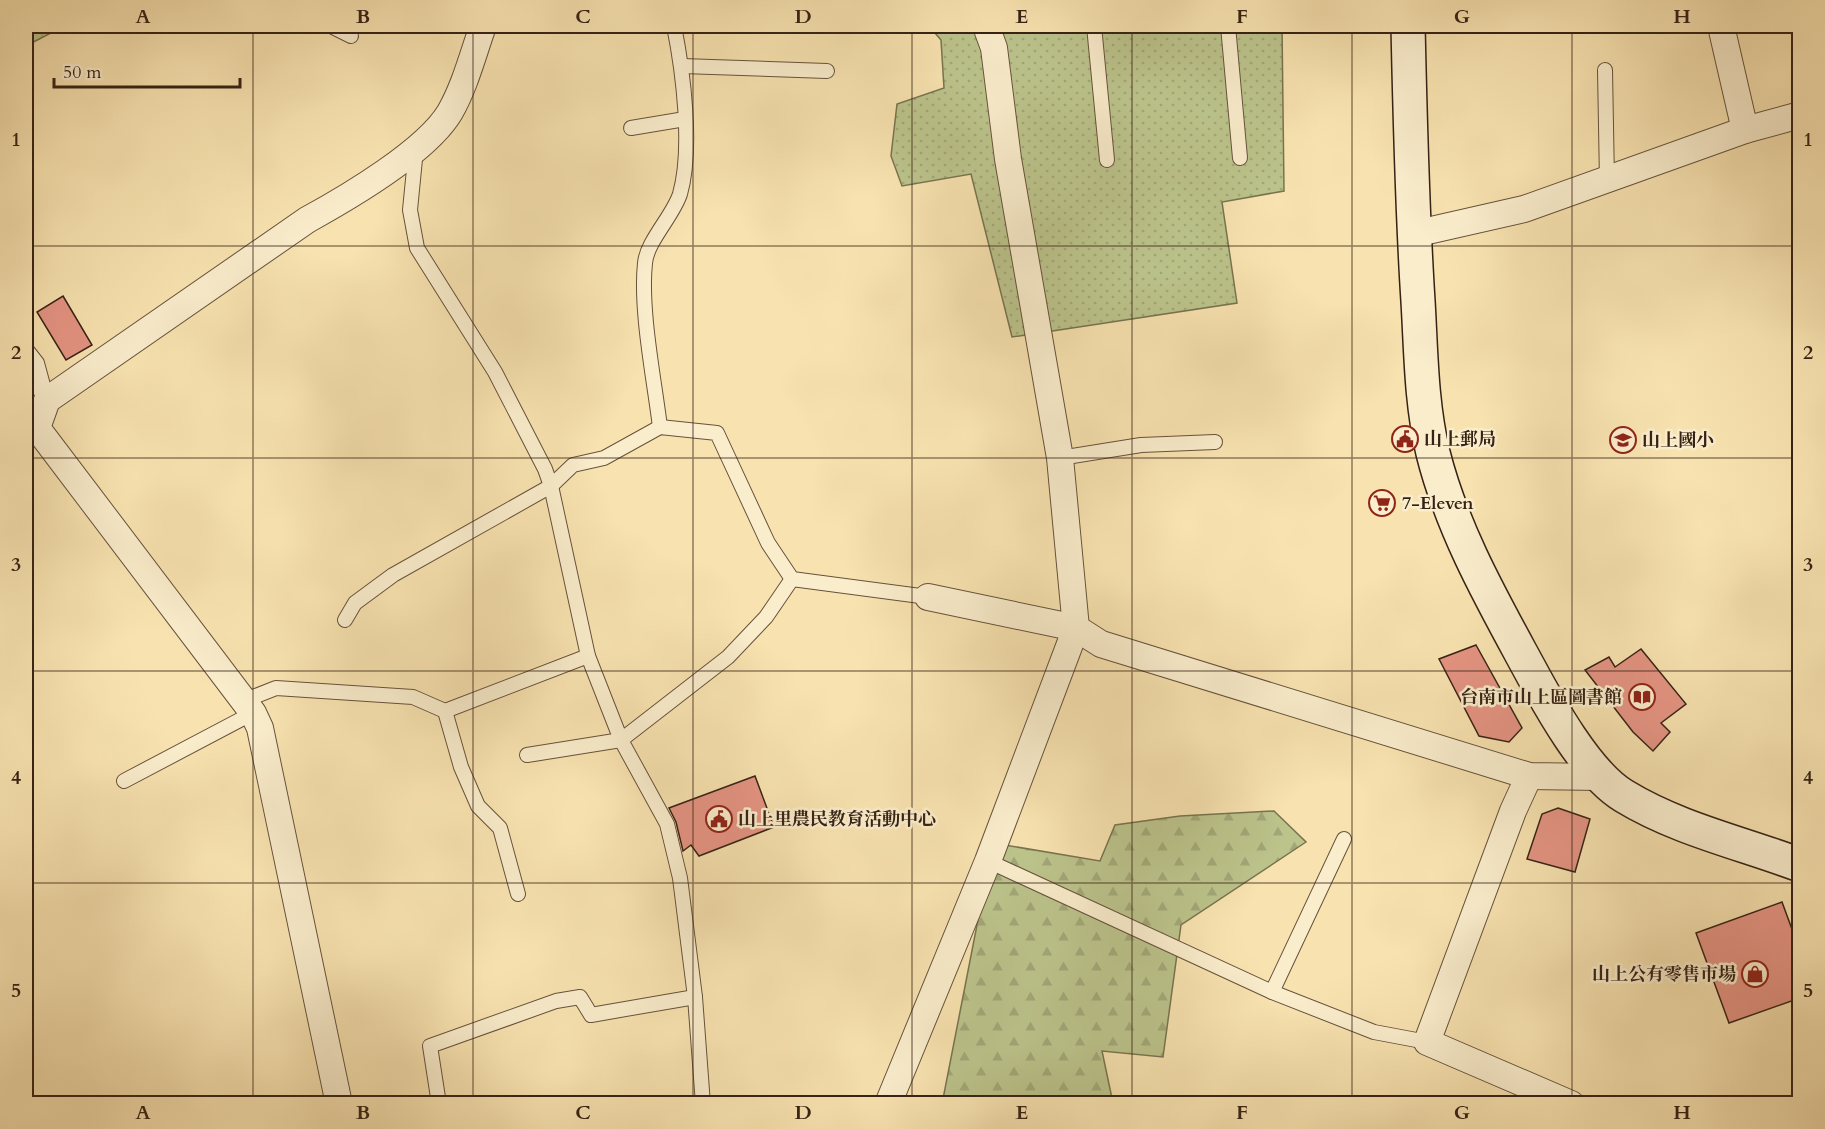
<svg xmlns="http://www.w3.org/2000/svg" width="1825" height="1129" font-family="Cardo,'Noto Serif TC',serif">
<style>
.grass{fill:url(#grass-dots);stroke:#797350;stroke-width:1.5}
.forest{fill:url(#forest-firs);stroke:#797350;stroke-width:1.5}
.park{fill:url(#park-crowns);stroke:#797350;stroke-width:1.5}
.building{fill:#e59483;stroke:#362215;stroke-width:1.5}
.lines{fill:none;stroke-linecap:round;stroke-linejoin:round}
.service-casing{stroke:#66523c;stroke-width:16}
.minor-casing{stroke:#66523c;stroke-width:28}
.secondary-casing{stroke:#362215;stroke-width:36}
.service{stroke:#faedcc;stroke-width:14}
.minor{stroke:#faedcc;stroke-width:26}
.secondary{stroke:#faedcc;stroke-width:33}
.grid{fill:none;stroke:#362215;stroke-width:1.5;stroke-opacity:0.55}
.labels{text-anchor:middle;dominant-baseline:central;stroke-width:5;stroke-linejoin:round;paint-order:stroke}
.poi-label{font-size:18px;font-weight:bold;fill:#362215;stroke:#faedcc;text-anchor:start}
.neatline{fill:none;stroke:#362215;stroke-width:2}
.grid-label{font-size:20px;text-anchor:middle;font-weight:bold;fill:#362215}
</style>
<defs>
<pattern id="grass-dots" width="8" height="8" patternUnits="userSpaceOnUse" patternTransform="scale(1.5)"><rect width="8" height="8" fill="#bcc48c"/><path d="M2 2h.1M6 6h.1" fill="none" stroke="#a2a878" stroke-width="1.8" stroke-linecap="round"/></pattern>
<pattern id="forest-firs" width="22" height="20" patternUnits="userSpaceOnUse" patternTransform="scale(1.5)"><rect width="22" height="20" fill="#bcc48c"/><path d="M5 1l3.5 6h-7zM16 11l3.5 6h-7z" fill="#a2a878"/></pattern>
<pattern id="park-crowns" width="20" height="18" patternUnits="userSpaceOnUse" patternTransform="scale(1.5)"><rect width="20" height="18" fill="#bcc48c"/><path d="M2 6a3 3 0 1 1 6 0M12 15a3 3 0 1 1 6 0" fill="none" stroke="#a2a878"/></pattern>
</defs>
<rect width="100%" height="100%" fill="#f8e3b0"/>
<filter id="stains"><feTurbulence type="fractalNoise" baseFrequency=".00333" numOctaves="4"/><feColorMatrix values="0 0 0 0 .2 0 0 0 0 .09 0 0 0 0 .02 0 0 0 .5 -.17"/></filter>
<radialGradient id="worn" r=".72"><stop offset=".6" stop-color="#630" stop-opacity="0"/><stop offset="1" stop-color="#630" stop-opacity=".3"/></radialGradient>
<polygon class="grass" points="929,26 1282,26 1284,191 1222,202 1237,303 1012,337 971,174 902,186 891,156 897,104 944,88 941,40"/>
<polygon class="forest" points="1274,811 1306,842 1181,925 1163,1057 1102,1051 1113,1103 942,1104 993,843 1100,861 1115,825 1180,816"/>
<polygon class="park" points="26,26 64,26 26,46"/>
<g class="building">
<polygon points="63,296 92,345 66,360 37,312"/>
<polygon points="1476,645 1522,728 1509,742 1479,736 1439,659"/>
<polygon points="1641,649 1686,704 1661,723 1670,732 1653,751 1633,732 1585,670 1609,657 1615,667"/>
<polygon points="755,776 774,827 699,856 691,845 683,851 676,822 669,808"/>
<polygon points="1558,808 1590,819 1575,872 1527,859 1542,814"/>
<polygon points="1782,902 1800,951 1800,998 1729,1023 1696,933"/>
</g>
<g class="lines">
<defs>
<g id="service">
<polyline points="331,26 351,36"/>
<polyline points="1094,26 1107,160"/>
<polyline points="1228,26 1240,158"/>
<polyline points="682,66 827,71"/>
<polyline points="1605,70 1607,181"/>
<polyline points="631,128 685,119"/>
<polyline points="416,149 410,210 417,248 495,372 545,469 551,486 588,656 621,740 667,824 680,878 695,997 703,1104"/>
<polyline points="26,349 37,363 47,400"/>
<polyline points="26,373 42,393"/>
<path d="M 660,427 C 654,378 640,310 645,263 C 647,241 673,216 680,194 C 693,148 683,71 674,26"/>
<polyline points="1060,458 1141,445 1215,442"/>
<polyline points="345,620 355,603 393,575 551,486 573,465 604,458 660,427 717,433 768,543 792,579 928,597"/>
<polyline points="243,701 276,688 413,697 445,711 461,767 478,806 500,828 518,894"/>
<polyline points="445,711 588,656"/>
<polyline points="527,755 621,740 728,657 766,617 792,579"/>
<polyline points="124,781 253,713"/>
<polyline points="988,861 1272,992 1374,1032 1427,1042"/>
<polyline points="1272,992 1344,839"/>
<polyline points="439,1104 430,1046 556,1001 580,997 591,1015 695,997"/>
</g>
<g id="minor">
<polyline points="986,26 994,48 1008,159 1060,458 1076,628 1101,644 1529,776 1599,777"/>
<polyline points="1721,26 1745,130"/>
<polyline points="1414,234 1524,209 1745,130 1800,115"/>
<polyline points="1529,776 1513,811 1427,1042 1571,1104"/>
<path d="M 339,1104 L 260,728 L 253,713 L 37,428 L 47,400 L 307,220 C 347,198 427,151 450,112 C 465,86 473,54 483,26"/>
<polyline points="888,1104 988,861 1076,628 928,597"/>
</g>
<path id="secondary" d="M 1408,26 C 1410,117 1412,209 1418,301 C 1421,351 1421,403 1433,453 C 1452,529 1491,598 1528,666 C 1549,705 1587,774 1624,796 C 1678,829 1742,843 1800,865"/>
</defs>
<use href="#service" class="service-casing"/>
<use href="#minor" class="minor-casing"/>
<use href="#secondary" class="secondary-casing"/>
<use href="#service" class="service"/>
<use href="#minor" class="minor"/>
<use href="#secondary" class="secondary"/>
</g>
<path class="grid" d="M 253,26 L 253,1104M 473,26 L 473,1104M 693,26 L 693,1104M 912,26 L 912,1104M 1132,26 L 1132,1104M 1352,26 L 1352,1104M 1572,26 L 1572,1104M 26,246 L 1800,246M 26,458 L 1800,458M 26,671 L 1800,671M 26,883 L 1800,883"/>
<defs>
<symbol id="civic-ring" viewBox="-11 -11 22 22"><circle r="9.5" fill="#faedcc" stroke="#8f2418" stroke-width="1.5"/><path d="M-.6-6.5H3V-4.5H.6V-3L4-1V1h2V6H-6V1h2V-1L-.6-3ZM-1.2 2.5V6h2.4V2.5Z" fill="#8f2418"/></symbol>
<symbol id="school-ring" viewBox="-11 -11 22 22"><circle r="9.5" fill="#faedcc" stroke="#8f2418" stroke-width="1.5"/><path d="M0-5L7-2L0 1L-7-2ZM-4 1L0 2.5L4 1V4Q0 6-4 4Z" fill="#8f2418"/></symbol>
<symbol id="supermarket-ring" viewBox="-11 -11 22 22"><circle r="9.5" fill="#faedcc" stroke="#8f2418" stroke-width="1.5"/><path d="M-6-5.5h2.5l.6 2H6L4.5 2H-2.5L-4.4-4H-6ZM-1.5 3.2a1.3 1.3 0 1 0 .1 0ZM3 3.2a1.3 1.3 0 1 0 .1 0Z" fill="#8f2418"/></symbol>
<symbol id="library-ring" viewBox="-11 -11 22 22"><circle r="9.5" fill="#faedcc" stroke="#8f2418" stroke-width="1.5"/><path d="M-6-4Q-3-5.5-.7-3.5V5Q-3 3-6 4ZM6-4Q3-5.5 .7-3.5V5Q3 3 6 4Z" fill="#8f2418"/></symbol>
<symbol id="shop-ring" viewBox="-11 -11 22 22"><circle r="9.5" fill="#faedcc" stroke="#8f2418" stroke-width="1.5"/><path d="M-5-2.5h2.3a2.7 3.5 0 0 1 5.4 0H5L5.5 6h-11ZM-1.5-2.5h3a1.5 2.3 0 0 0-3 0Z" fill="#8f2418"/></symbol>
</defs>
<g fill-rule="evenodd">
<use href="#civic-ring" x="1390" y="424" width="30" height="30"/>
<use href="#school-ring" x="1608" y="425" width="30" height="30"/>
<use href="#supermarket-ring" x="1367" y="488" width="30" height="30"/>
<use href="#library-ring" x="1627" y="682" width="30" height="30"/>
<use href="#civic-ring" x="704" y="804" width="30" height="30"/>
<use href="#shop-ring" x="1740" y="959" width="30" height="30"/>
</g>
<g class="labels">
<g class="poi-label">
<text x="1424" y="439">山上郵局</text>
<text x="1642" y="440">山上國小</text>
<text x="1402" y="503">7-Eleven</text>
<text x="1622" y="697" text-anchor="end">台南市山上區圖書館</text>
<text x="738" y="819">山上里農民教育活動中心</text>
<text x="1736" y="974" text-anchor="end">山上公有零售市場</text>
</g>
</g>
<rect width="1825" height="1129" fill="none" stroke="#f8e3b0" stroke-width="66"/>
<path d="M54 78v9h186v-9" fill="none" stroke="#362215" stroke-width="3"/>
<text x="63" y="78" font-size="18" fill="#362215" stroke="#faedcc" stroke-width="4.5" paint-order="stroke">50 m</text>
<rect x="33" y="33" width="1759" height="1063" class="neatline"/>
<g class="grid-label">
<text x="143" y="23">A</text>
<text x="363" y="23">B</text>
<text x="583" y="23">C</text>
<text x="803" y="23">D</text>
<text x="1022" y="23">E</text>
<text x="1242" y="23">F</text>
<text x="1462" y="23">G</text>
<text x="1682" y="23">H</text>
<text x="16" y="146">1</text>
<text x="1808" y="146">1</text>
<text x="16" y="359">2</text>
<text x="1808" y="359">2</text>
<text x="16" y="571">3</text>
<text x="1808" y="571">3</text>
<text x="16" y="784">4</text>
<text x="1808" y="784">4</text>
<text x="16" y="997">5</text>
<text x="1808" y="997">5</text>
<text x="143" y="1119">A</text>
<text x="363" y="1119">B</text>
<text x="583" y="1119">C</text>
<text x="803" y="1119">D</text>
<text x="1022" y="1119">E</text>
<text x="1242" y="1119">F</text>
<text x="1462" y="1119">G</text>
<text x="1682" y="1119">H</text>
</g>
<rect width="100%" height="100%" filter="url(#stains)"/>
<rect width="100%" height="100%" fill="url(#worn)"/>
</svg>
